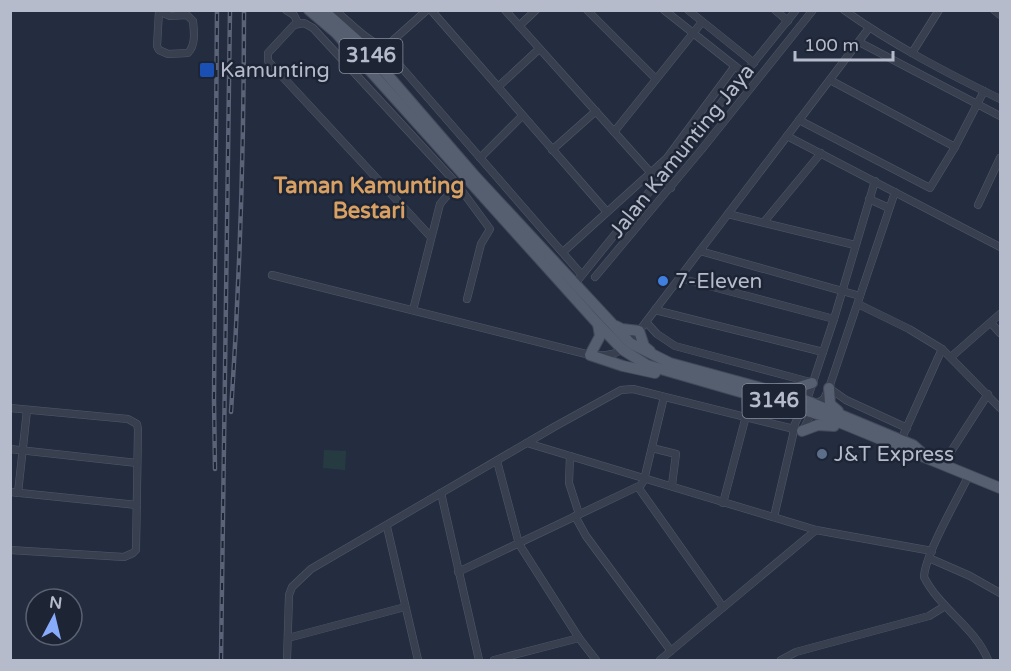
<svg xmlns="http://www.w3.org/2000/svg" width="1011" height="671" font-family="'Varela Round',sans-serif">
<style>
.green{fill:#263b41}
.lines{fill:none;stroke-linecap:round;stroke-linejoin:round}
.minor-casing{stroke:#505867;stroke-width:8}
.primary-casing{stroke:#424959;stroke-width:12}
.minor{stroke:#384050;stroke-width:7}
.primary{stroke:#565f70;stroke-width:10}
.rail-casing{stroke:#5a6377;stroke-width:4.5}
.rail{stroke:#1d2535;stroke-width:2;stroke-dasharray:7;stroke-linecap:butt}
.transit-dot{fill:#1a4fb4;stroke:#1d2535;stroke-width:2}
.shop-dot{fill:#3f7fe0;stroke:#1d2535;stroke-width:2}
.service-dot{fill:#5c6f8a;stroke:#1d2535;stroke-width:2}
.labels{text-anchor:middle;dominant-baseline:central;stroke-width:5;stroke-linejoin:round;paint-order:stroke}
.shield{fill:#1d2535;stroke:#878e9d;stroke-width:1.5}
.shield-label{font-size:20px;font-weight:bold;fill:#b5bbca}
.poi-label{font-size:21px;fill:#b5bbca;stroke:#1d2535;text-anchor:start}
.street-label{font-size:21px;fill:#b5bbca;stroke:#1d2535}
.neighbourhood-label{font-size:22px;font-weight:bold;fill:#d8a062;stroke:#1d2535}
</style>
<rect width="100%" height="100%" fill="#242d40"/>
<polygon class="green" points="324,450 346,451 345,470 323,468"/>
<g class="lines">
<defs>
<g id="minor">
<polyline points="286,10 294,15 298,23"/>
<path d="M 335,10 C 351,24 368,42 388,49"/>
<polyline points="427,10 390,43 389,53 582,275"/>
<polyline points="431,10 607,212"/>
<polyline points="505,10 651,173 671,188"/>
<polyline points="587,10 656,79"/>
<polyline points="664,10 745,74"/>
<polyline points="688,10 754,63"/>
<polyline points="775,10 788,21"/>
<path d="M 844,10 C 893,45 947,73 1000,99"/>
<polyline points="994,10 1000,15"/>
<path d="M 159,11 L 170,16 L 187,15 L 193,21 C 194,31 196,45 188,53 L 168,54 L 159,50 L 157,46 Z"/>
<polyline points="519,26 536,10"/>
<polyline points="859,42 1000,116"/>
<polyline points="912,53 939,10"/>
<polyline points="830,80 955,147"/>
<polyline points="498,87 539,49"/>
<polyline points="799,120 930,188 955,147 984,91"/>
<polyline points="614,132 702,22"/>
<polyline points="787,136 1000,247"/>
<polyline points="552,150 596,111"/>
<polyline points="480,158 522,116"/>
<polyline points="869,199 889,208"/>
<polyline points="978,205 1000,158"/>
<polyline points="728,214 855,245"/>
<polyline points="764,222 821,153"/>
<polyline points="430,236 268,61 268,53 294,25 304,23 313,28 457,184 490,229 481,244 467,299"/>
<polyline points="700,251 860,296"/>
<polyline points="563,252 667,158 735,66"/>
<path d="M 272,275 L 590,355 C 608,356 618,355 630,343 L 869,28"/>
<polyline points="595,277 702,149 813,10"/>
<polyline points="679,278 834,319"/>
<polyline points="574,285 796,10"/>
<polyline points="858,304 909,329 942,349 1000,408"/>
<polyline points="413,310 440,204 457,184 468,181"/>
<polyline points="655,310 823,352"/>
<polyline points="646,322 657,334 675,346 810,382"/>
<polyline points="991,323 1000,333"/>
<polyline points="951,357 1000,314"/>
<polyline points="829,388 846,400 907,428"/>
<polyline points="10,408 128,419 137,424 138,429 136,550 133,553 124,557 10,550"/>
<polyline points="803,430 816,404 824,399 829,388 895,192"/>
<polyline points="901,440 942,349"/>
<polyline points="527,443 816,530 932,551"/>
<polyline points="652,448 676,454 672,485"/>
<polyline points="10,449 137,463"/>
<polyline points="570,456 569,483 579,514"/>
<polyline points="497,461 519,544 579,638 596,660"/>
<polyline points="943,464 988,394"/>
<path d="M 969,475 C 958,498 925,554 924,577 C 940,609 975,627 988,660"/>
<polyline points="638,487 723,607"/>
<polyline points="10,492 137,505"/>
<polyline points="18,493 27,410"/>
<polyline points="441,493 479,660"/>
<polyline points="723,503 746,416 745,392"/>
<polyline points="575,516 586,536 671,651"/>
<polyline points="774,517 793,435 793,428 809,394 834,319 875,181"/>
<polyline points="387,527 418,660"/>
<polyline points="929,558 970,576 1000,593"/>
<polyline points="458,572 641,485 644,480 664,397"/>
<polyline points="288,638 405,607"/>
<polyline points="287,660 289,595 292,587 311,569 554,427 621,390 633,389 802,431"/>
<polyline points="494,660 579,638"/>
<polyline points="660,660 816,530"/>
<polyline points="781,660 796,652 929,616 945,606"/>
</g>
<g id="primary">
<polyline points="309,10 336,33 598,324 623,350 647,365 824,416 1000,488"/>
<polyline points="323,10 360,43 474,175 630,343 670,363 805,400 913,445 923,454"/>
<polyline points="598,324 600,336 590,355 623,366 655,373"/>
<polyline points="616,326 622,329 639,331 644,346 650,351"/>
<polyline points="829,388 830,404 838,411"/>
<polyline points="778,389 796,388 812,383"/>
<polyline points="802,431 818,425 834,426"/>
</g>
</defs>
<use href="#minor" class="minor-casing"/>
<use href="#primary" class="primary-casing"/>
<use href="#minor" class="minor"/>
<use href="#primary" class="primary"/>
<defs>
<g id="rail">
<path d="M 231,412 C 240,278 244,145 244,10"/>
<polyline points="215,469 214,400 217,10"/>
<polyline points="221,660 230,10"/>
</g>
</defs>
<use href="#rail" class="rail-casing"/>
<use href="#rail" class="rail"/>
</g>
<rect class="transit-dot" x="199" y="62" width="16" height="16" rx="3"/>
<circle class="shop-dot" cx="663" cy="281" r="6"/>
<circle class="service-dot" cx="822" cy="454" r="6"/>
<g class="labels">
<g class="shield">
<rect x="339.5" y="39" width="63" height="34" rx="4.5"/>
<rect x="742.5" y="384" width="63" height="34" rx="4.5"/>
</g>
<g class="shield-label">
<text x="371" y="56">3146</text>
<text x="774" y="401">3146</text>
</g>
<g class="poi-label">
<text x="220" y="70">Kamunting</text>
<text x="675" y="281">7-Eleven</text>
<text x="834" y="454">J&amp;T Express</text>
</g>
<g class="street-label">
<text transform="translate(682 151) rotate(-51)">Jalan Kamunting Jaya</text>
</g>
<g class="neighbourhood-label">
<text x="369" y="186">Taman Kamunting<tspan x="369" dy="25">Bestari</tspan></text>
</g>
</g>
<rect width="1011" height="671" fill="none" stroke="#b5bbca" stroke-width="24"/>
<g transform="translate(54 617) rotate(7)"><circle r="28" fill="#1d2535" stroke="#5a6171" stroke-width="1.5"/>
<path d="M0-4.5L10 22L0 15L-10 22Z" fill="#89abfb"/>
<text y="-9" font-size="16" font-weight="bold" text-anchor="middle" fill="#b5bbca">N</text>
</g>
<path d="M795 51v9h98v-9" fill="none" stroke="#b5bbca" stroke-width="3"/>
<text x="804" y="51" font-size="18" fill="#b5bbca" stroke="#1d2535" stroke-width="4.5" paint-order="stroke">100 m</text>
</svg>
